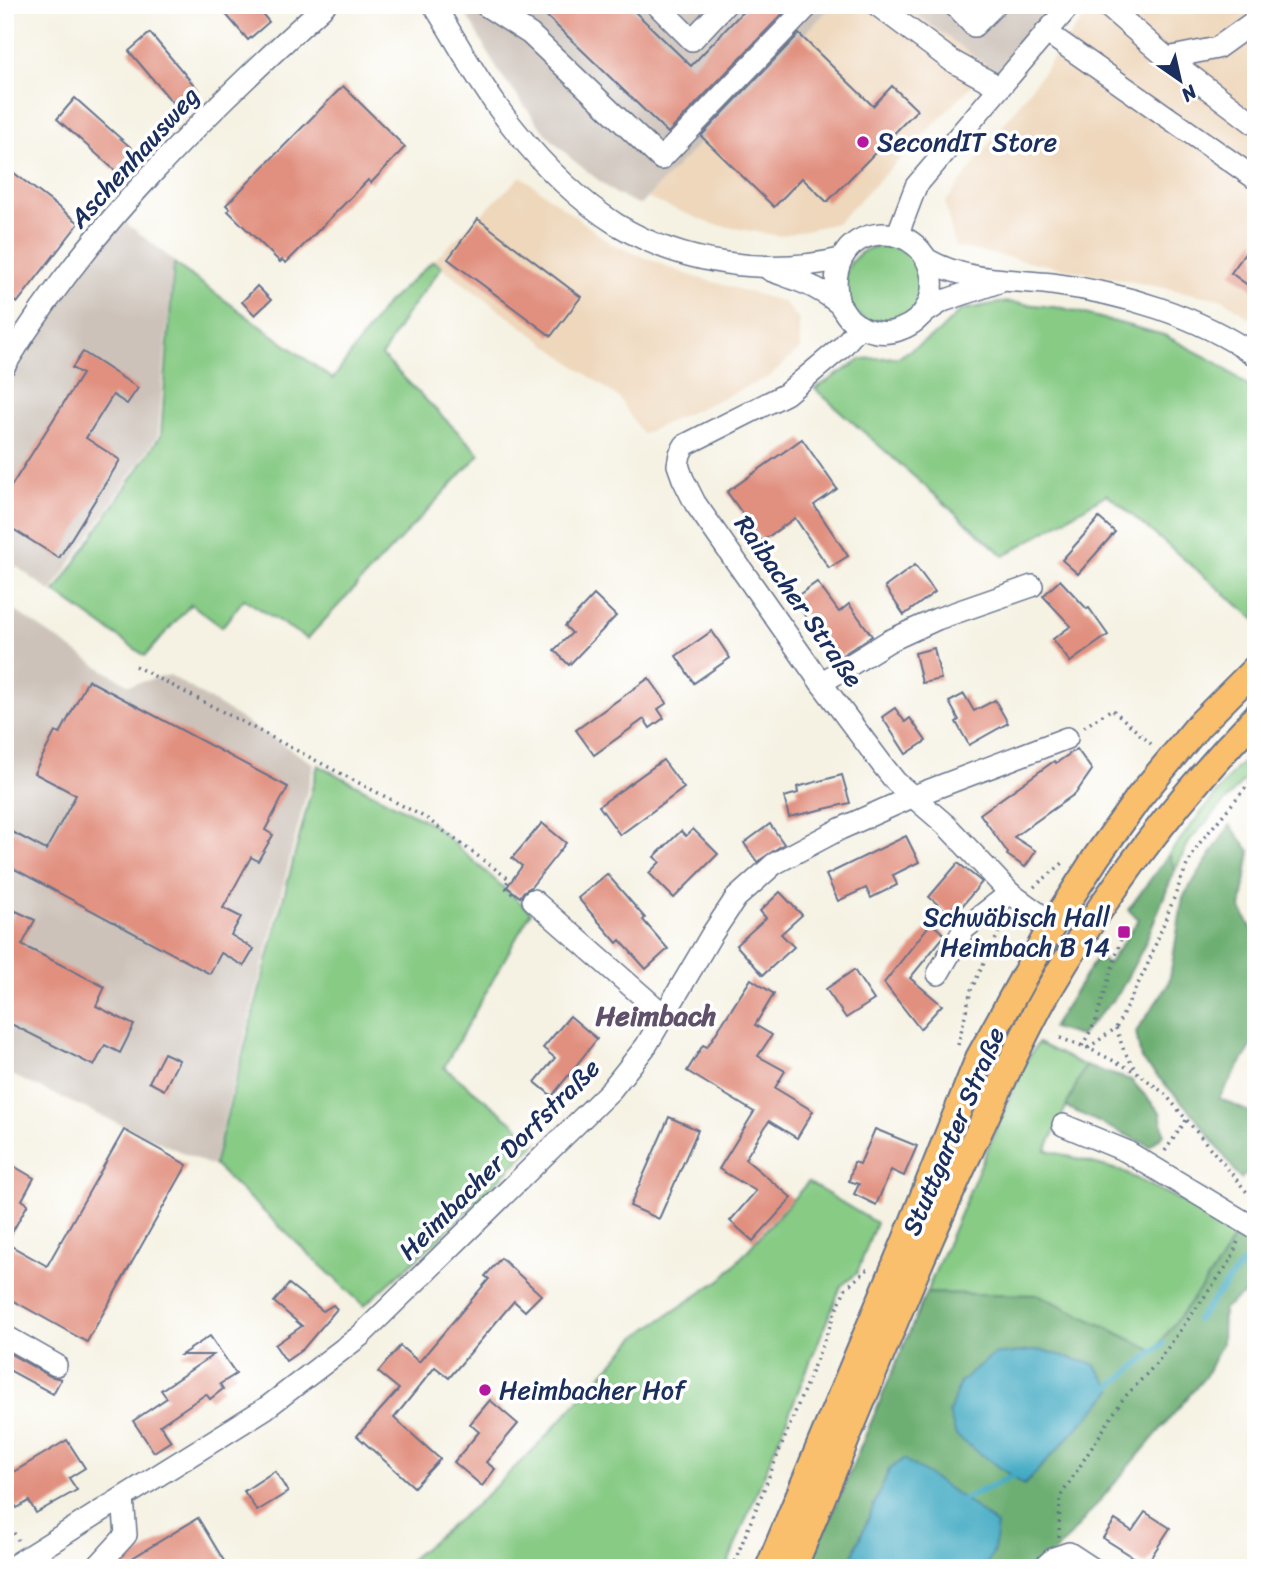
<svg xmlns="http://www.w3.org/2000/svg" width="1261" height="1573" font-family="Sriracha,sans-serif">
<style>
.built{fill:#eed7bb}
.industrial{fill:#ccc2b9}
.green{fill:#87cb85;stroke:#517d72;stroke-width:2}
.forest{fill:#6daf72;stroke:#446f68;stroke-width:2;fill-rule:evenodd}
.water{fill:#43aac3;stroke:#2f6c90;stroke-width:2}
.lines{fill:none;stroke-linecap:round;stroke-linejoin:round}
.stream{stroke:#43aac3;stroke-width:6}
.building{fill:#e1907f}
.minor-casing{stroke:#67738d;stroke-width:24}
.major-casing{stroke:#67738d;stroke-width:30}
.path{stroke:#67738d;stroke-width:3.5;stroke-dasharray:2 5;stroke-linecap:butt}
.minor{stroke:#fff;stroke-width:21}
.major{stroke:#f9bf6d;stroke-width:26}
.poi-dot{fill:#b5179e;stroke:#fff;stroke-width:2.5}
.labels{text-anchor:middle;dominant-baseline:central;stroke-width:7;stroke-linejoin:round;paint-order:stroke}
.poi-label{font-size:26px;fill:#1b2f5e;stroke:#fff;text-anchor:start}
.street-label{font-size:26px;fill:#1b2f5e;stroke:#fff}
.neighbourhood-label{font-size:28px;font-weight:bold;fill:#60516a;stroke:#fff}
</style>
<rect width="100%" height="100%" fill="#fff"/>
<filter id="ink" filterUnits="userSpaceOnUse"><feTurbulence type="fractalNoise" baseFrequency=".0143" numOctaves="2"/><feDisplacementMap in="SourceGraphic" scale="14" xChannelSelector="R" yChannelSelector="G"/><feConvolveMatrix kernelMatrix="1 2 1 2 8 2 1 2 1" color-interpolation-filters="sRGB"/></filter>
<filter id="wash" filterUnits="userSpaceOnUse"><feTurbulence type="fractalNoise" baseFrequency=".00686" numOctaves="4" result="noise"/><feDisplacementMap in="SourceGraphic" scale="28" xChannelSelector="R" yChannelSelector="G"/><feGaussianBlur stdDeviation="1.57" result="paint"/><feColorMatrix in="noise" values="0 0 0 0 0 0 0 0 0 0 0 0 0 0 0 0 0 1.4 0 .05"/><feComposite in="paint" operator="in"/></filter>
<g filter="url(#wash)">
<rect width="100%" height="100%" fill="#f5f2e3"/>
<g class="built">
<polygon points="833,5 903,5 990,67 837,223 779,236 712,224 647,198"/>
<polygon points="1093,5 1256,5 1256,323 1225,300 955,247 945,203"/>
<polygon points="521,176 613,245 689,275 784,302 799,320 800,349 769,377 642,434 619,398 433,261"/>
</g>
<g class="industrial">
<polygon points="461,5 833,5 640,205 616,194 574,161 545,133 499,72"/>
<polygon points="903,5 1059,5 999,74"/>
<polygon points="121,219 173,260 158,435 51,592 5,558 5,382 61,293"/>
<polygon points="5,604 96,665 129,685 170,675 314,764 212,1166 5,1072"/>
</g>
<g class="green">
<circle cx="883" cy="285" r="39"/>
<polygon points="433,261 442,267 405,316 382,356 480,454 307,639 244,599 222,627 191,604 145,656 55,592 161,435 174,263 333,379 387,303"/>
<polygon points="1005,302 1063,308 1164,335 1216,362 1256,392 1256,620 1107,494 1004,556 815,389 862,359 899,357 939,332 961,310"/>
<polygon points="1256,749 1256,767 1190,840 1175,870 1169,854 1234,771"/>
<polygon points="318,765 432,824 531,912 444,1067 537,1142 443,1235 364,1306 214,1165"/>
<polygon points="1038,1043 1085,1066 1046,1150 1121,1171 1238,1229 1221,1261 1155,1351 1039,1295 926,1293 1023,1066"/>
<polygon points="808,1182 876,1223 857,1273 841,1286 726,1568 400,1568 478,1503 538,1445 637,1336 724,1277"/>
</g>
<g class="forest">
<polygon points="1230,825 1250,851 1241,909 1256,936 1256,1039 1219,1098 1251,1113 1256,1120 1256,1163 1241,1179 1194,1115 1141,1059 1136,1032 1169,983 1183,897"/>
<polygon points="1169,854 1175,870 1143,948 1119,993 1080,1036 1052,1028 1097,957 1108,964 1139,919 1128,910"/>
<polygon points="1085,1066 1131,1080 1160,1112 1164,1134 1150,1146 1066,1107"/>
<path d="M 1238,1229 L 1256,1242 L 1256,1297 L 1243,1295 L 1223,1309 L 1222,1343 L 1205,1377 L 1065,1542 L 1037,1568 L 985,1568 L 994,1551 L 889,1470 L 847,1568 L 809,1568 L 926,1293 L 1039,1295 L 1154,1351 L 1221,1261 ZM 1042,1350 L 1095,1365 L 1113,1390 L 1024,1485 L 1013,1476 L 960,1382 L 993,1355 Z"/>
</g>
<g class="water">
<polygon points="1042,1350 1095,1365 1113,1390 1024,1485 956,1436 949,1413 960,1382 993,1355"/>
<polygon points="904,1459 964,1499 997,1525 994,1551 985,1568 847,1568 889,1470"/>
</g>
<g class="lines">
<g class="stream">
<polyline points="1197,1320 1242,1264"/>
<polyline points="1110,1387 1163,1344"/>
<polyline points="964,1499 1013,1476"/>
</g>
</g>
<g id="blocks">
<g class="building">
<polygon points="218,5 255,5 269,22 248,40"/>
<polygon points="535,5 628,5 691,66 749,5 791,5 668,133"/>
<polygon points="150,33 199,91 178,109 129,51"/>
<polygon points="799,34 873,106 892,86 917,110 827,202 802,178 774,207 701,136"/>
<polygon points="343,86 405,147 371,183 368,180 286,263 282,260 280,262 228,211 230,209 226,205"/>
<polygon points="75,98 137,153 119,174 57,119"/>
<polygon points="14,173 79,223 17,303 5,294 5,184"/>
<polygon points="478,219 581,297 551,336 448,259"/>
<polygon points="1256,238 1256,291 1231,273"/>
<polygon points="257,286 271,300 255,315 242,302"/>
<polygon points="83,352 138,388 127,404 113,395 86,438 120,460 59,558 5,524 5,496 82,374 72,368"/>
<polygon points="802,439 837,489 814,505 848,556 829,568 795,518 762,541 727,492"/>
<polygon points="1099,518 1115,532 1078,574 1062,560"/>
<polygon points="915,565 935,592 904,615 885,587"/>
<polygon points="1060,580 1087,609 1089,608 1108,635 1070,662 1053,639 1071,626 1043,596"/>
<polygon points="817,582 839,612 849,604 872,636 836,659 793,599"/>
<polygon points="594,595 616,616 569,665 554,650 572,633 565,626"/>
<polygon points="712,631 730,658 694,683 676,656"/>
<polygon points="934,648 941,679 922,683 915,653"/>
<polygon points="649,678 667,703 658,709 664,718 650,728 644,719 594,755 576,730"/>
<polygon points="88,680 288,787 265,830 273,835 258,861 251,857 223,908 241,917 231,935 254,949 244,966 221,953 210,974 5,864 5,828 46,850 76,795 34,773 55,732 60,734"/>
<polygon points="964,694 974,711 995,700 1008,723 969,745 956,722 959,720 949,702"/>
<polygon points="895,708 905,722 910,718 926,741 906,754 882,717"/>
<polygon points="1077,749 1092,770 1076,793 1014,837 1036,851 1025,867 1007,855 1008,853 980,814 1054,761 1056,763"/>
<polygon points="663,760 684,788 620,835 599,806"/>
<polygon points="842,775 850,803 789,817 784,797 798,793 797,787"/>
<polygon points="542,823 566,843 531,887 524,891 520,897 507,887 522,866 512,858"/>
<polygon points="770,824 784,844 757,862 744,843"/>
<polygon points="693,829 718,854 674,898 649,873 660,862 654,857 681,831 686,836"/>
<polygon points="906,836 919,862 893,875 897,885 871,898 866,888 838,901 826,875"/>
<polygon points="958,863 982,882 953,917 929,897"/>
<polygon points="607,874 645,918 643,920 668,949 646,969 620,940 617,943 578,898"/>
<polygon points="780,892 802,915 781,934 794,947 763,975 736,945 766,918 760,911"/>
<polygon points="16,911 35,920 22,945 105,987 96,1006 134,1025 120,1053 105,1045 94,1066 5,1021 5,932"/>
<polygon points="931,923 945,935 910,978 942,1005 920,1029 884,983"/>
<polygon points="854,970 874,1000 846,1018 826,989"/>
<polygon points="751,979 774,994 755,1025 772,1035 758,1056 785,1071 775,1088 813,1111 797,1138 769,1121 745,1159 792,1198 753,1241 730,1221 756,1191 719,1169 754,1112 687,1071 703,1045 707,1047"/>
<polygon points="570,1016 597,1039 552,1096 535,1082 555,1058 543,1048"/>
<polygon points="164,1053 179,1060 164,1090 149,1082"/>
<polygon points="669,1117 698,1130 659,1219 630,1206"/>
<polygon points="875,1129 917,1146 904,1176 891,1170 876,1205 854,1194 859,1184 849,1181 854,1162 860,1164"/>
<polygon points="124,1130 187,1165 87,1342 5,1296 5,1161 34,1178 22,1200 28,1204 6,1243 47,1266"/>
<polygon points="501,1258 541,1295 525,1311 514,1301 449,1378 435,1367 394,1418 440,1459 414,1487 357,1436 399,1389 378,1372 400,1346 419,1362 489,1279 485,1276"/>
<polygon points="289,1284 323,1311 333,1305 337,1309 303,1349 286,1361 275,1345 302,1326 274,1302"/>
<polygon points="210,1336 236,1374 220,1384 223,1389 210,1399 206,1394 160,1425 171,1441 154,1452 133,1421 167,1398 161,1390 213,1355 181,1355"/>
<polygon points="5,1351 50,1376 61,1379 53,1394 5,1368"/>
<polygon points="490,1400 518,1424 486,1462 495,1469 482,1486 454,1462 479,1432 470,1424"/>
<polygon points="67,1440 85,1468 69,1478 77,1490 36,1513 29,1501 17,1508 5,1489 5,1477"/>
<polygon points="275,1471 288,1492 257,1511 244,1491"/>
<polygon points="1145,1512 1170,1528 1146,1565 1103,1538 1115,1520 1132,1531"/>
<polygon points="198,1518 224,1561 213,1568 116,1568"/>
</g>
</g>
</g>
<g filter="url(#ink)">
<use href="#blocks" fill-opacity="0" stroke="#67738d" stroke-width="2"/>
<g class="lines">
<defs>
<g id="minor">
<path d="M 434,5 C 460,47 484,92 515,130 C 543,165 577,199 616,224 C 681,264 767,276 841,259"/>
<polyline points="485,5 530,34 661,159 809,5"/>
<polyline points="657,5 692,40 725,5"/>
<polyline points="877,5 952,61 999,87"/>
<polyline points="954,5 974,26 995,5"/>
<polyline points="1106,5 1167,58 1217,48 1256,20"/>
<polyline points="1046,32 1256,179"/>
<polyline points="1167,58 1256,125"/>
<polyline points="897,236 916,186 1070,5"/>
<path d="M 928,260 C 967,282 1008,279 1052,284 C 1122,293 1197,315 1256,356"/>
<path d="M 770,270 C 785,276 802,281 815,288 C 823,292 832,298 838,303 C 843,308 845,315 851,320 C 864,332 885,336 901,329 C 952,310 937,232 882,234 C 843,236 830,271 839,304"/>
<polyline points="923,314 943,301 999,282"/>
<polyline points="860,326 842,347 786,394 685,445 680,454 678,465 683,479 695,503 821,683 884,767 896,782 946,825 1010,893 1053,924"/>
<path d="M 5,365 C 89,227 206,113 325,5"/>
<polyline points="821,683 889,641 937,619 1032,586"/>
<polyline points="533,900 665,1016"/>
<polyline points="938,974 964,929 1010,893"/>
<polyline points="1063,1125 1126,1151 1256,1229"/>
<polyline points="5,1336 56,1365"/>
<polyline points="10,1568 266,1408 360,1336 611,1090 646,1046 712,934 736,898 774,864 840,829 914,796 1067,738"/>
<polyline points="96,1568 126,1535 123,1498"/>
<polyline points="1043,1568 1054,1558 1069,1553 1092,1568"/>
</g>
<g id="major">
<polyline points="769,1568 906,1240 979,1058 1053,924 1097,856 1140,796 1199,725 1256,668"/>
<path d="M 793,1568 C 854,1421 912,1272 980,1129 C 1001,1084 1021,1039 1045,996 C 1104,895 1175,801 1256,717"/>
</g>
</defs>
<use href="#minor" class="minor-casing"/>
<use href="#major" class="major-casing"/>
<g class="path">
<polyline points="135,666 426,818 509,879 505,887 515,896"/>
<polyline points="1084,727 1112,709 1151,744"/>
<polyline points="1034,887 1063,863"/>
<polyline points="1116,1028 1124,1051 1137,1072"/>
<polyline points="1060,1038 1088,1048 1138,1073 1165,1094 1256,1203"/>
<polyline points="958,1045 971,990 1001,928"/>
<polyline points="1082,1046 1095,1023 1122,936"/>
<polyline points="1088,1048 1116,1028 1147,966 1187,865 1198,845 1256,775"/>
<polyline points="1165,1151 1187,1119"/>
<polyline points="5,1509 11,1518 8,1523 18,1540"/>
<polyline points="1059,1537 1060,1497 1123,1399 1156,1364 1231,1260 1238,1241"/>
<polyline points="732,1568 845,1289 868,1269"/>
</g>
<use href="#minor" class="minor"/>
<use href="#major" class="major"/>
</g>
</g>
<g class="poi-dot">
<circle cx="863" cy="142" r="7"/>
<rect x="1117" y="925" width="14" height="14" rx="3.5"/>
<circle cx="485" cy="1390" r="7"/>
</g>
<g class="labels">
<g class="poi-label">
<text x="877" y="142">SecondIT Store</text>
<text x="1110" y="917" text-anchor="end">Schwäbisch Hall<tspan x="1110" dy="30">Heimbach B 14</tspan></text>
<text x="499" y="1390">Heimbacher Hof</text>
</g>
<g class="street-label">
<text transform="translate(134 157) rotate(-48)">Aschenhausweg</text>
<text transform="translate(799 601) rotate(55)">Raibacher Straße</text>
<text transform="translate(953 1131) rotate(-67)">Stuttgarter Straße</text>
<text transform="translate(499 1159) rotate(-45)">Heimbacher Dorfstraße</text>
</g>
<g class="neighbourhood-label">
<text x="656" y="1015">Heimbach</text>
</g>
</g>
<rect width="1261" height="1573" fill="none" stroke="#fff" stroke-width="28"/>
<g transform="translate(1180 80) rotate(146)" stroke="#ffffff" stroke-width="5" paint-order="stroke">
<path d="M0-5L12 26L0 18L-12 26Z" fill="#1b2f5e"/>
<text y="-10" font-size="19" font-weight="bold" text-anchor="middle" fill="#1b2f5e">N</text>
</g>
</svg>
